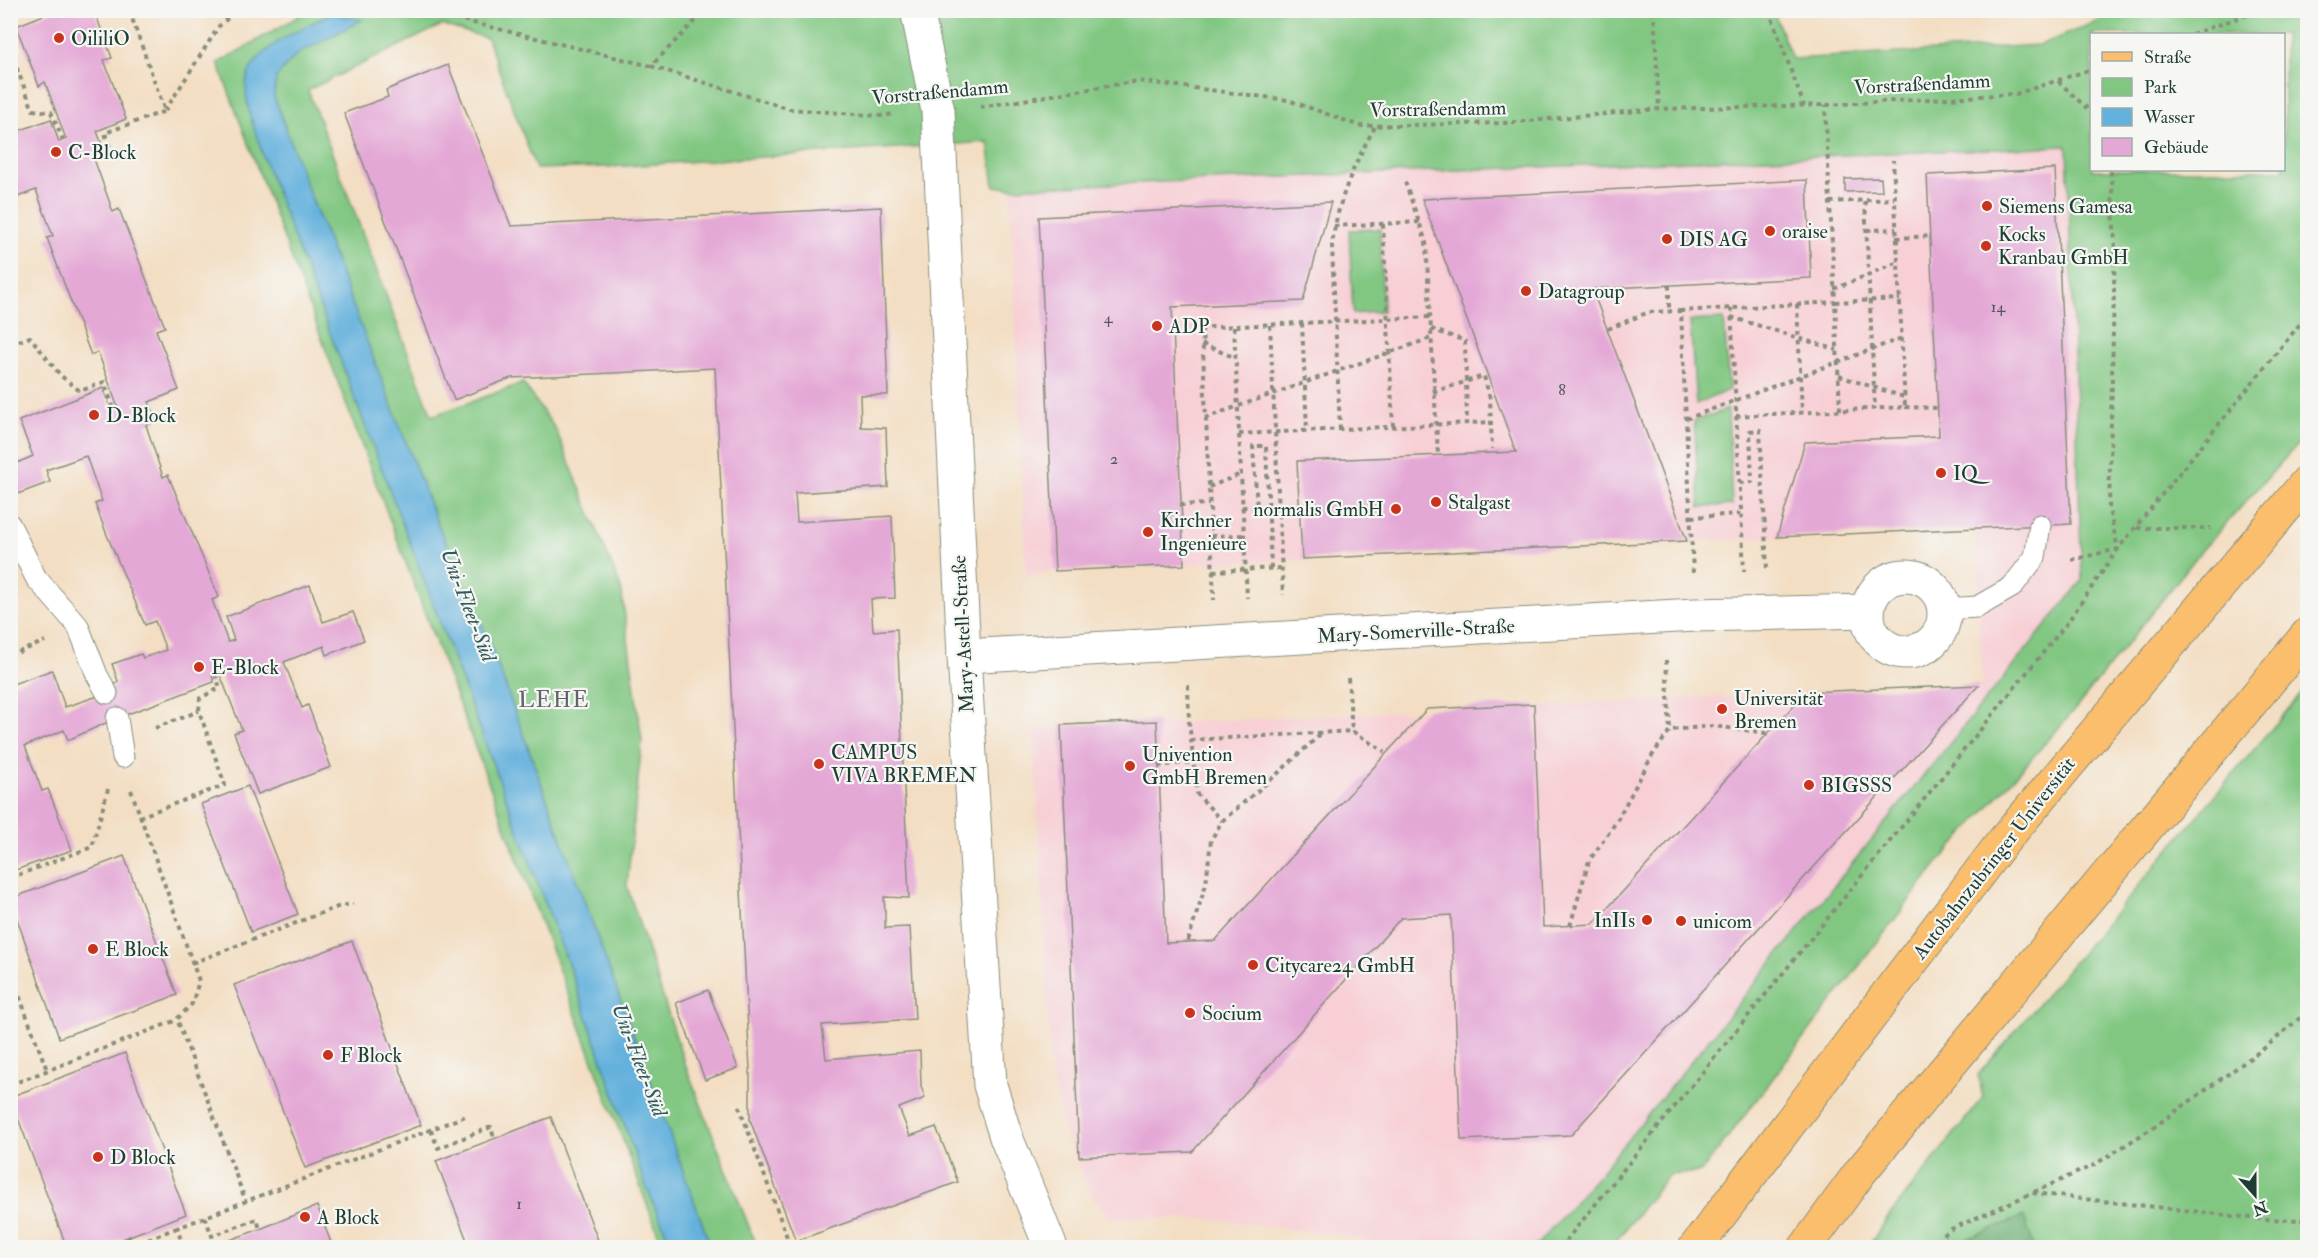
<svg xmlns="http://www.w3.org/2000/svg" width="2318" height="1258" font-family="'IM FELL Double Pica',serif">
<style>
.built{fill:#f7cfd5}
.green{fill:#81c782;stroke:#50825b;stroke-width:1.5;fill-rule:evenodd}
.forest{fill:#68ac70;stroke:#447452;stroke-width:1.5}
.water{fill:#63b1dd;stroke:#417788;stroke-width:1.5}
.building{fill:#e4a8d6}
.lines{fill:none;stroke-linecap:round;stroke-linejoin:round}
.service-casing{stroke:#898e7c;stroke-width:23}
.minor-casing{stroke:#898e7c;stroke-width:35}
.primary-casing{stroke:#898e7c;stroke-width:35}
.path{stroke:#898e7c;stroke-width:4;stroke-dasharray:4.5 4.5;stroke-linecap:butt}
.service{stroke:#fff;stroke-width:21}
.minor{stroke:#fff;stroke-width:33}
.primary{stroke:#fabe6d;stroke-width:33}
.poi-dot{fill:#c8321e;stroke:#f6f6f2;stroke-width:2}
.labels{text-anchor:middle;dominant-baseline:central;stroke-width:4.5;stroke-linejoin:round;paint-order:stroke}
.number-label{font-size:16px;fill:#50585c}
.poi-label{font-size:20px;fill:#1f3d34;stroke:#f6f6f2;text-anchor:start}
.street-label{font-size:20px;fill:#1f3d34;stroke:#f6f6f2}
.water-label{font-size:21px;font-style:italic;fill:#305a5e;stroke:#f6f6f2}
.quarter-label{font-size:22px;letter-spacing:1.5px;fill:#64626d;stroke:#f6f6f2}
</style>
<rect width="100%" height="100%" fill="#f6f6f2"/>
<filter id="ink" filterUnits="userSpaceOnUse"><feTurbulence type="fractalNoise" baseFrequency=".0167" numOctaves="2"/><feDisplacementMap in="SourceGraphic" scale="12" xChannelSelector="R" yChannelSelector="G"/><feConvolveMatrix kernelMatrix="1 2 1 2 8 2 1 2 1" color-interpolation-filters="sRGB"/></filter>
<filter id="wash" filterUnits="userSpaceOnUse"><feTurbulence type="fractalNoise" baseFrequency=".008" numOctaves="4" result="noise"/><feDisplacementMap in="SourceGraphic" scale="24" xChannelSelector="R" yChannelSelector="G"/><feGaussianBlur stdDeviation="1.35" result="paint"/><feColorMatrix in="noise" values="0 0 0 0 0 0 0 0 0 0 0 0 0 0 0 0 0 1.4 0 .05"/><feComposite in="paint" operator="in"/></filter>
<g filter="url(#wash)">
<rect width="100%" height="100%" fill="#f3dec3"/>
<polygon class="built" points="2067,146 2082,581 1602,1171 1535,1247 1398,1247 1350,1237 1214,1219 1110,1218 1091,1195 1064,1131 1051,1070 1033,729 1982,685 1976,528 1055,571 1026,576 1010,188"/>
<g class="green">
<path d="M 309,10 L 1773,10 L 1792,59 L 2040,45 L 2123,11 L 2307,11 L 2307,434 L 2202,550 L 2072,713 L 1938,863 L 1701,1172 L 1669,1175 L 1611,1247 L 1535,1247 L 1602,1171 L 2082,581 L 2067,146 L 1010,188 L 994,186 L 988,142 L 609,167 L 536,169 L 487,38 L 442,25 L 308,90 L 432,416 L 523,383 L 556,430 L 621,588 L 642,741 L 627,886 L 684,1062 L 757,1247 L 663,1247 L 218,63 ZM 2092,34 L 2284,34 L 2284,170 L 2092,170 Z"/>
<polygon points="1380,229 1383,311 1353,314 1349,230"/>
<polygon points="1724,319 1729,390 1696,404 1690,321"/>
<polygon points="1728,409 1732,505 1700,507 1694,421"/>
<polygon points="2307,687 2307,1247 1867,1248 1890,1215 1983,1097 1978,1075"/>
</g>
<polygon class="forest" points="2024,1216 2034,1247 1955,1247 1962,1241"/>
<path class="water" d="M 332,13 L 362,20 L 297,54 L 276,77 L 274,96 L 301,171 L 436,520 L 488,638 L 711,1247 L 672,1247 L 645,1184 L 574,980 L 427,588 L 263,157 C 257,134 245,109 246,85 C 247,51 306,26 332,13 Z"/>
<g id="blocks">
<g class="building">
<polygon points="56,10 94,10 112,58 104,60 126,119 97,131 104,150 93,156 113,212 119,209 165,327 156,330 179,390 149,402 157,420 146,425 163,477 168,475 219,597 212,600 228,642 234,640 226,617 310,585 323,622 353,612 364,640 327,655 324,646 284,662 302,708 308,705 331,767 258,794 234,733 242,730 219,672 212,675 214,682 117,718 68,740 64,730 25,746 42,791 48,789 72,850 10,872 10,685 52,670 65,707 107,693 118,681 112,664 141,654 143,658 166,650 155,621 145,625 107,535 95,504 102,501 86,456 46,470 50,482 10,497 10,466 33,456 19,421 103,388 112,410 118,408 98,352 91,355 47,238 53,236 36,190 10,200 10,134 51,119 59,142 66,139 45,82 39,86 16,26"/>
<polygon points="448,65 511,226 881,207 888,395 860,395 861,427 886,428 888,487 795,493 796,507 797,522 892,516 895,598 871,599 873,631 897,629 909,898 884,897 885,914 885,928 910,927 915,1019 822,1025 826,1059 920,1051 921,1086 925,1098 899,1108 910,1136 936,1127 958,1182 796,1241 750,1120 750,1070 715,368 511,378 454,400 344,113 388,97 386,90"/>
<polygon points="2055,169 2071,524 1777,537 1805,442 1939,436 1927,175"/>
<polygon points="1881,178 1882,191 1845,192 1845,179"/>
<polygon points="1807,180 1811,278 1592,289 1687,541 1302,559 1297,461 1516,452 1422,199"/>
<polygon points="1331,202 1303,301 1172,307 1184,565 1055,571 1039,217"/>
<polygon points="1979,685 1571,1135 1461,1140 1451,915 1401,918 1192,1152 1079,1157 1061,725 1157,721 1166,943 1215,941 1427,709 1534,704 1543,927 1593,924 1806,692"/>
<polygon points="248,786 298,914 251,932 201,804"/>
<polygon points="124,856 177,995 59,1038 10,899"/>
<polygon points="352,941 421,1125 305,1168 234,985"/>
<polygon points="708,990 738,1068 705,1080 676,1003"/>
<polygon points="125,1053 186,1214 99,1248 67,1248 10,1097"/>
<polygon points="551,1117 601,1248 470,1248 436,1161"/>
<polygon points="317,1206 333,1248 208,1248 260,1229"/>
</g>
</g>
</g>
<g filter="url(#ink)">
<use href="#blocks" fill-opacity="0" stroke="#898e7c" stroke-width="1.5"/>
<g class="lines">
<defs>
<g id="service">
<polyline points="10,525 36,578 78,626 97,675 107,693"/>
<polyline points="1944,609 1977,607 2012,587 2035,557 2040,525"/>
<polyline points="117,718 123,757"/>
</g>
<g id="minor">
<polyline points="917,10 938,111 964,656 990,1085 1006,1137 1051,1248"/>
<circle cx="1906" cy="614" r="38"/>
<polyline points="964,656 1695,615 1868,611"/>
</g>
<g id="primary">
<polyline points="1695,1248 2001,844 2308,481"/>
<polyline points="1805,1248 1861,1171 2308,634"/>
</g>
</defs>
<use href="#service" class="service-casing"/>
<use href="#minor" class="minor-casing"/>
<use href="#primary" class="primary-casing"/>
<g class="path">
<polyline points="420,10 651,66 706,10"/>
<polyline points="1654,10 1659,109"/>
<polyline points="1769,10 1804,106"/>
<polyline points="2192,34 2261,10"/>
<polyline points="10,51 33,110 51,112 63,140"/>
<polyline points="651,66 790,109 880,116 895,114"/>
<polyline points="2058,81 2092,113"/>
<polyline points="980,107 1138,81 1288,100 1360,126 1505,123 1659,109 1825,105 2016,94 2092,69"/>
<polyline points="165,111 219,26 237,10"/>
<polyline points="97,154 99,159 112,154 105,133 165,111 129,10"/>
<polyline points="1405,182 1426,242 1438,455"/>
<polyline points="1865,201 1875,409"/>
<polyline points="1830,202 1894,199"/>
<polyline points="1383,224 1393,426"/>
<polyline points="1334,226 1420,222"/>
<polyline points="1867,230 1896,229"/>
<polyline points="1896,238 1930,236"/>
<polyline points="1669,285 1669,312"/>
<polyline points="1834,289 1898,262"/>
<polyline points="1797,304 1802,412"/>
<polyline points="1731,308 1744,571"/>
<polyline points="1731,317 1837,350"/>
<polyline points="1302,323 1307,430"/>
<polyline points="1270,325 1283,595"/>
<polyline points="1234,327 1247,598"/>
<polyline points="1202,328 1214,600"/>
<polyline points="1173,329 1430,317"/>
<polyline points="1431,329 1465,341 1467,422"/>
<polyline points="1608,329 1649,312 1681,311"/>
<polyline points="10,344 30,337 61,376 80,391 104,382 114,409"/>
<polyline points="1202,344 1236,358"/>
<polyline points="1839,376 1904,397"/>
<polyline points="1433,392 1484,376 1490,399 1492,449"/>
<polyline points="1905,407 1938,408"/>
<polyline points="1840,410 1835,302 1900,299"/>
<polyline points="1736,416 1905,407 1893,160"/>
<polyline points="1205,418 1431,338"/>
<polyline points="1686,419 1902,338"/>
<path d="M 1340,429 L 1332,246 C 1337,201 1354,164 1376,125"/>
<polyline points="1239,434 1491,422"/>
<polyline points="1740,483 1752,482 1750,431 1760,430 1767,570"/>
<polyline points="1209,487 1241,474"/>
<polyline points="1180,505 1209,504"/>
<polyline points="1242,507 1257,507 1253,446 1266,446 1271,568"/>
<polyline points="1691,517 1741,514"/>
<polyline points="2137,528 2211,528"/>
<polyline points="1211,536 1244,535"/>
<polyline points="2071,560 2118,549 2109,509 2115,244 2111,170"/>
<polyline points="1213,571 1282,568"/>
<polyline points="1693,573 1681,311 1835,302 1825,105"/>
<polyline points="10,656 45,641"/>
<polyline points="1666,660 1670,730"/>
<polyline points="1348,678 1352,731"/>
<polyline points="1188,685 1189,721 1197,794 1222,821"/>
<polyline points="155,728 199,711"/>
<polyline points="1191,740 1352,731 1385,752"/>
<polyline points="1158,766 1193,762"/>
<polyline points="131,790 199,981 192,1004 177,1019 246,1202"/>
<polyline points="139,817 225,785 199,711 200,698 220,688 215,673"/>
<polyline points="10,878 92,847 108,789"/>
<polyline points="1570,926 1589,861 1616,822 1652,756 1670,730 1713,726 1767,733"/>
<polyline points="1188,941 1206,884 1211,840 1222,821 1275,776 1323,732"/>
<polyline points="192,963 340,906 353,904"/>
<polyline points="10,971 47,1070"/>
<polyline points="10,1085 177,1020"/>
<polyline points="739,1106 791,1248"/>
<polyline points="431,1130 438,1148 491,1127 494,1138"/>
<polyline points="2034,1192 2094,1165 2154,1127 2267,1046 2308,1011"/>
<polyline points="205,1217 212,1236 257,1219 260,1229"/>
<polyline points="128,1236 132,1245 177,1228"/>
<polyline points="170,1248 182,1243 177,1228 468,1115"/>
<polyline points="1560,1248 2067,623 2118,549 2308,314"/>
<polyline points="1931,1248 1949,1230 2032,1193 2261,1219 2308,1220"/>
</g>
<use href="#service" class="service"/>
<use href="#minor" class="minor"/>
<use href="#primary" class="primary"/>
</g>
</g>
<g class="poi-dot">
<circle cx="59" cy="38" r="6"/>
<circle cx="56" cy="152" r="6"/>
<circle cx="1987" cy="206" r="6"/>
<circle cx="1770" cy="231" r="6"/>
<circle cx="1667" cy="239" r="6"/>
<circle cx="1986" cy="246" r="6"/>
<circle cx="1526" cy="291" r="6"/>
<circle cx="1157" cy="326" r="6"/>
<circle cx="94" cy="415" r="6"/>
<circle cx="1941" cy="473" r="6"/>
<circle cx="1436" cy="502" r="6"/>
<circle cx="1396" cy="509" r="6"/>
<circle cx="1148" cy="532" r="6"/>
<circle cx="199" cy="667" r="6"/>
<circle cx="1722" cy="709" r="6"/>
<circle cx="819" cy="764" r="6"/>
<circle cx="1130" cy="766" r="6"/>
<circle cx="1809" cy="785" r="6"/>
<circle cx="1647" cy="920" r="6"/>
<circle cx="1681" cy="921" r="6"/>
<circle cx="93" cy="949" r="6"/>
<circle cx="1253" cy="965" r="6"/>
<circle cx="1190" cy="1013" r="6"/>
<circle cx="328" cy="1055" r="6"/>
<circle cx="98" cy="1157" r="6"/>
<circle cx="305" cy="1217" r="6"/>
</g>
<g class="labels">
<g class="number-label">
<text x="1998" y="307">14</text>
<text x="1108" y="318">4</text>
<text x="1562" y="390">8</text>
<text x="1114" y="459">2</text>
<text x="519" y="1204">1</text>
</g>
<g class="poi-label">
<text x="71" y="38">OililiO</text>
<text x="68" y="152">C-Block</text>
<text x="1999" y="206">Siemens Gamesa</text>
<text x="1782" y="231">oraise</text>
<text x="1998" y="234">Kocks<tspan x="1998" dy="23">Kranbau GmbH</tspan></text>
<text x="1679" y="239">DIS AG</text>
<text x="1538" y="291">Datagroup</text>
<text x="1169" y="326">ADP</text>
<text x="106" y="415">D-Block</text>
<text x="1953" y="473">IQ</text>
<text x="1448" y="502">Stalgast</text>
<text x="1384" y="509" text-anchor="end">normalis GmbH</text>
<text x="1160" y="520">Kirchner<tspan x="1160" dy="23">Ingenieure</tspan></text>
<text x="211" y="667">E-Block</text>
<text x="1734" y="698">Universität<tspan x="1734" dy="23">Bremen</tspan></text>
<text x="831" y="752">CAMPUS<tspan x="831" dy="23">VIVA BREMEN</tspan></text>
<text x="1142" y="754">Univention<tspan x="1142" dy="23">GmbH Bremen</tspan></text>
<text x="1821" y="785">BIGSSS</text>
<text x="1635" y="920" text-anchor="end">InIIs</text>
<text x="1693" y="921">unicom</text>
<text x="105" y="949">E Block</text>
<text x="1265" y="965">Citycare24 GmbH</text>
<text x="1202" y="1013">Socium</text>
<text x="340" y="1055">F Block</text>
<text x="110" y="1157">D Block</text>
<text x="317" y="1217">A Block</text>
</g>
<g class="street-label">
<text transform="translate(1922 84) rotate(-3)">Vorstraßendamm</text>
<text transform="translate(940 92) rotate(-5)">Vorstraßendamm</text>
<text transform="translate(1438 109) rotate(-1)">Vorstraßendamm</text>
<text transform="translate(1416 631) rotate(-3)">Mary-Somerville-Straße</text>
<text transform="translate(963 634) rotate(-93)">Mary-Astell-Straße</text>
<text transform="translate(1994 858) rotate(-52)">Autobahnzubringer Universität</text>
</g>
<g class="water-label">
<text transform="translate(468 605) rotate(69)">Uni-Fleet-Süd</text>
<text transform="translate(639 1060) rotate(69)">Uni-Fleet-Süd</text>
</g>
<g class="quarter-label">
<text x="554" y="700">LEHE</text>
</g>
</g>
<rect width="2318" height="1258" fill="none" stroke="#f6f6f2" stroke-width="36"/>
<rect x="2090" y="33" width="195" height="138" fill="#f6f6f2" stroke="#a0aca6" stroke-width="1.5"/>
<rect x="2102" y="52" width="30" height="9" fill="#fabe6d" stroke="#a0aca6" stroke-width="1.5"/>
<text x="2144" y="63" font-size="18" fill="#1f3d34">Straße</text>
<rect x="2102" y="78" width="30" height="18" fill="#81c782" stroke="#a0aca6" stroke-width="1.5"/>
<text x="2144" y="93" font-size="18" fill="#1f3d34">Park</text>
<rect x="2102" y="108" width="30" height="18" fill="#63b1dd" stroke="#a0aca6" stroke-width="1.5"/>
<text x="2144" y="123" font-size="18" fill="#1f3d34">Wasser</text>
<rect x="2102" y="138" width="30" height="18" fill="#e4a8d6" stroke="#a0aca6" stroke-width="1.5"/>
<text x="2144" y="153" font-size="18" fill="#1f3d34">Gebäude</text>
<g transform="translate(2255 1195) rotate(159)" stroke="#f6f6f2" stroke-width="4.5" paint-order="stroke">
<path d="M0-4.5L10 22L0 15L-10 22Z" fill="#1f3d34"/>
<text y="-9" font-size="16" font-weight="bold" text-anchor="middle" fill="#1f3d34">N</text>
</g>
</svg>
